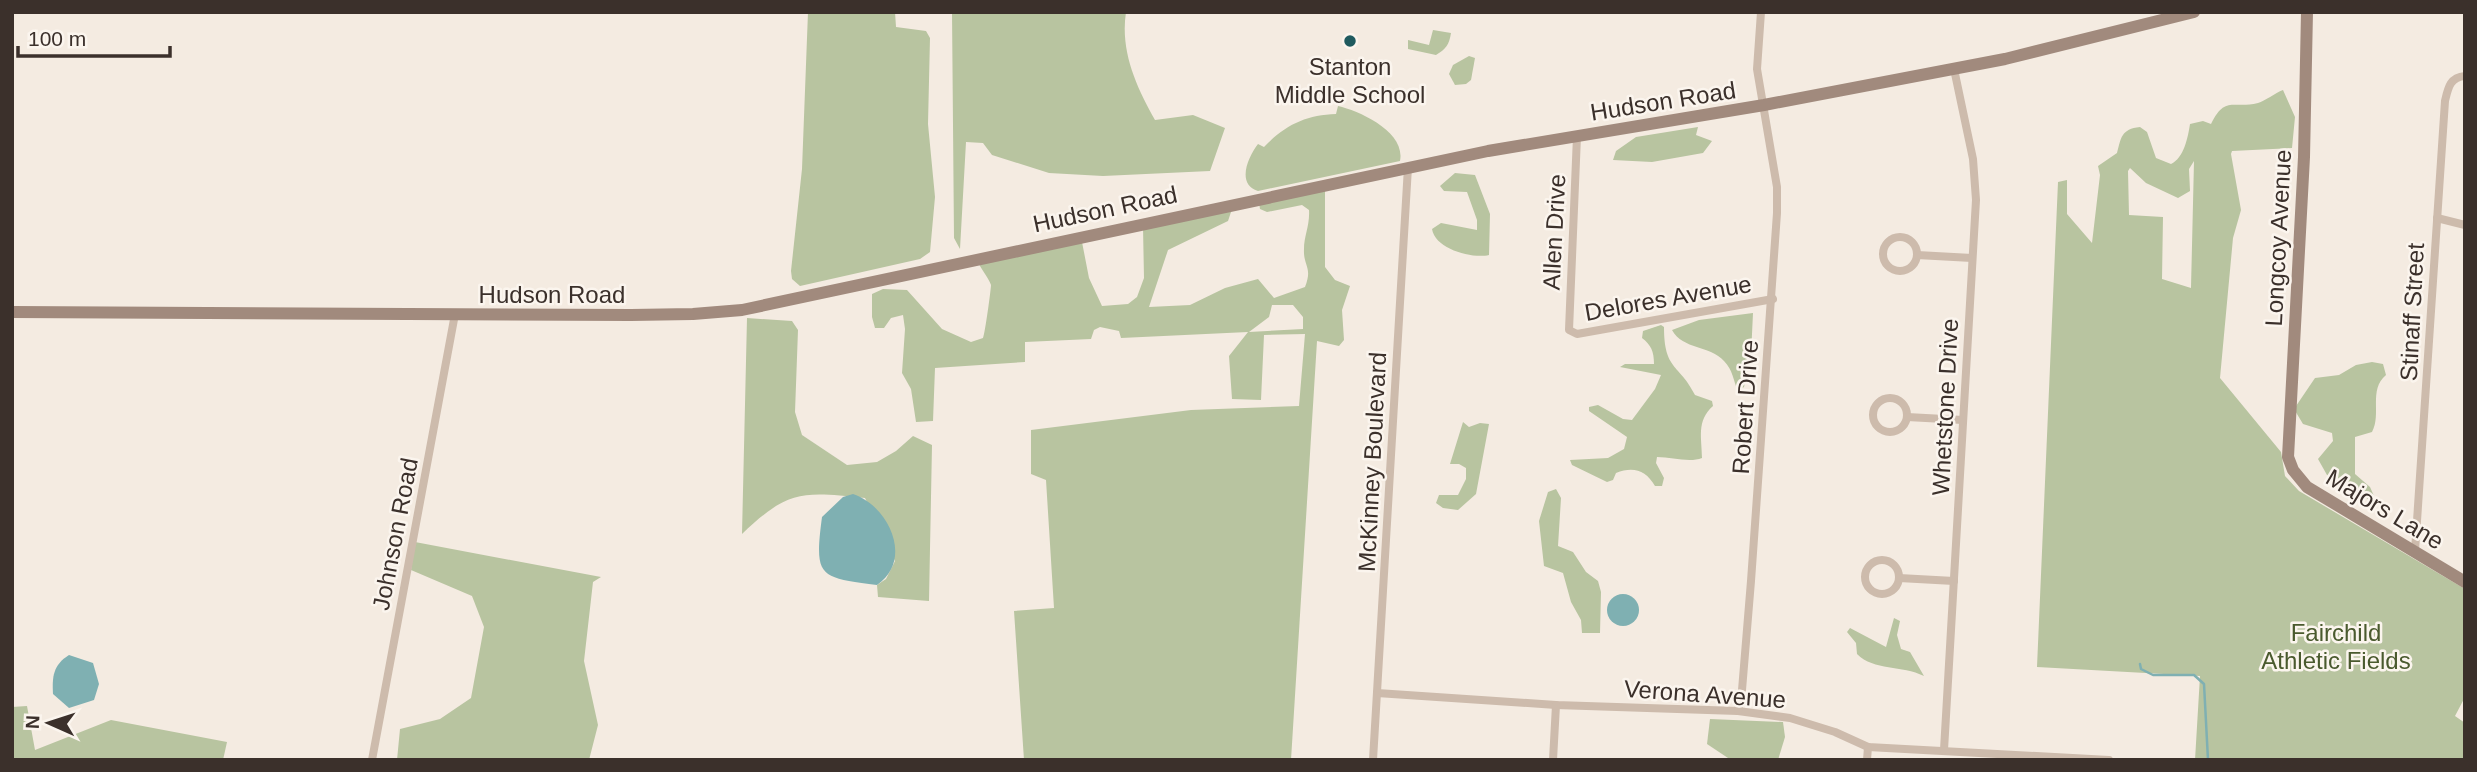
<svg xmlns="http://www.w3.org/2000/svg" width="2477" height="772" font-family="Helvetica,sans-serif">
<style>
.green{fill:#b8c4a0;fill-rule:evenodd}
.water{fill:#7fb0b2}
.lines{fill:none;stroke-linecap:round;stroke-linejoin:round}
.stream{stroke:#7fb0b2;stroke-width:2.5}
.street{stroke:#cdbbac;stroke-width:8}
.secondary{stroke:#a18a7d;stroke-width:12}
.poi-dot{fill:#1f5a5e;stroke:#fbf5ee;stroke-width:2.5}
.labels{text-anchor:middle;dominant-baseline:central;stroke-width:5;stroke-linejoin:round;paint-order:stroke}
.poi-label{font-size:24px;fill:#3b302b;stroke:#fbf5ee}
.street-label{font-size:24px;fill:#3b302b;stroke:#fbf5ee}
.park-label{font-size:24px;fill:#4a5a2e;stroke:#fbf5ee}
</style>
<rect width="100%" height="100%" fill="#f4ebe1"/>
<g class="green">
<polygon points="808,12 895,12 896,27 926,31 930,38 928,124 935,197 930,252 920,259 800,286 792,279 791,271 802,169"/>
<path d="M 952,12 L 1126,12 C 1120,51 1136,86 1155,120 L 1193,115 L 1225,128 L 1210,171 L 1103,176 L 1049,173 L 992,155 L 983,143 L 966,142 L 960,249 L 954,238 Z"/>
<path d="M 1433,30 L 1451,33 C 1449,45 1446,49 1436,55 L 1408,49 L 1408,40 L 1429,45 Z"/>
<polygon points="1469,56 1475,58 1471,80 1466,84 1455,85 1449,74 1453,65"/>
<path d="M 2283,90 L 2295,117 L 2292,148 L 2232,151 L 2231,154 L 2241,210 L 2233,238 L 2220,378 L 2281,452 L 2285,476 L 2299,491 L 2465,589 L 2465,697 L 2455,716 L 2465,723 L 2465,760 L 2195,760 L 2200,676 L 2037,667 L 2058,182 L 2067,180 L 2067,214 L 2092,243 L 2100,175 L 2098,166 L 2117,153 C 2121,138 2121,129 2140,127 L 2147,132 L 2156,158 L 2171,164 C 2184,158 2188,137 2190,124 L 2203,121 L 2211,124 C 2225,95 2233,109 2258,103 C 2265,101 2275,93 2283,90 ZM 2194,161 L 2191,288 L 2162,279 L 2163,217 L 2129,215 L 2128,171 L 2130,168 L 2146,183 L 2178,198 L 2190,191 L 2189,169 Z"/>
<path d="M 1338,106 C 1360,111 1406,132 1400,161 L 1258,191 C 1236,184 1248,157 1258,144 L 1264,147 C 1285,125 1306,115 1336,114 Z"/>
<polygon points="1698,127 1696,135 1712,141 1703,153 1652,162 1613,160 1616,151 1636,137"/>
<path d="M 1455,173 L 1475,175 L 1490,214 L 1489,255 C 1472,259 1435,249 1432,229 L 1441,223 L 1477,230 L 1477,220 L 1467,192 L 1444,191 L 1440,186 Z"/>
<path d="M 1325,189 L 1325,267 L 1335,280 L 1350,286 L 1342,310 L 1344,340 L 1339,346 L 1317,341 L 1291,760 L 1024,760 L 1014,611 L 1054,608 L 1046,480 L 1031,474 L 1031,430 L 1191,410 L 1299,406 L 1305,334 L 1264,335 L 1261,400 L 1232,399 L 1229,356 L 1248,332 L 1121,338 L 1119,331 L 1100,327 L 1094,330 L 1091,339 L 1025,342 L 1025,362 L 935,368 L 933,421 L 916,422 L 911,389 L 902,373 L 905,329 L 903,315 L 891,318 L 884,328 L 875,328 L 872,317 L 872,294 L 883,289 L 907,290 L 942,329 L 971,342 L 983,338 C 985,334 991,289 991,285 C 989,279 982,270 979,264 L 1082,242 L 1089,278 L 1102,306 L 1128,304 L 1137,297 L 1144,278 L 1143,227 L 1232,209 L 1228,221 L 1168,250 L 1149,307 L 1190,305 L 1225,288 L 1258,279 L 1274,298 L 1305,287 C 1313,267 1303,266 1304,249 C 1304,236 1310,225 1309,210 L 1302,205 L 1267,212 L 1260,209 L 1259,203 ZM 1272,305 L 1293,305 L 1303,317 L 1303,329 L 1249,332 L 1269,317 Z"/>
<path d="M 1753,313 L 1751,355 L 1744,387 L 1738,391 C 1733,380 1733,370 1724,361 C 1710,345 1683,350 1672,330 L 1699,320 Z"/>
<path d="M 747,318 L 792,321 L 798,330 L 795,412 L 802,435 L 847,465 L 877,462 L 896,451 L 913,436 L 932,445 L 929,601 L 878,597 L 877,585 L 886,579 L 895,561 L 865,498 C 803,492 789,489 742,534 Z"/>
<path d="M 1661,325 L 1664,327 C 1664,371 1679,363 1695,395 L 1712,401 L 1713,406 C 1696,421 1702,438 1702,458 C 1689,463 1672,457 1657,457 L 1656,463 L 1664,478 L 1662,486 L 1655,486 C 1646,470 1633,466 1616,473 L 1613,480 L 1607,482 L 1572,465 L 1570,460 L 1608,458 L 1624,449 L 1627,437 L 1589,411 L 1589,407 L 1598,405 L 1623,419 L 1632,420 L 1655,389 L 1661,375 L 1620,367 L 1625,364 L 1654,364 C 1654,351 1651,345 1642,338 L 1643,331 Z"/>
<path d="M 2372,362 L 2383,364 L 2386,375 C 2368,390 2382,414 2372,432 L 2355,437 L 2355,474 L 2370,487 L 2374,496 L 2368,499 L 2327,475 L 2318,459 L 2333,441 L 2332,433 L 2303,424 L 2294,409 L 2315,378 L 2339,375 L 2356,365 Z"/>
<polygon points="1463,422 1469,427 1480,423 1489,424 1476,494 1458,510 1443,508 1436,503 1439,495 1458,495 1466,479 1466,468 1459,464 1450,464"/>
<polygon points="1556,489 1561,498 1558,546 1573,552 1586,572 1598,581 1601,592 1600,633 1582,633 1581,620 1571,602 1563,573 1544,566 1539,521 1548,492"/>
<polygon points="415,542 601,577 593,582 584,661 598,725 589,760 397,760 400,729 440,719 471,698 484,627 472,596 411,570"/>
<path d="M 1894,618 L 1900,621 L 1897,635 L 1901,649 L 1910,652 L 1924,676 C 1902,665 1874,671 1857,654 L 1856,643 L 1847,632 L 1850,628 L 1886,647 Z"/>
<polygon points="27,706 35,750 111,720 227,742 223,760 12,760 12,707"/>
<polygon points="1710,719 1783,722 1785,737 1778,760 1731,760 1707,744"/>
</g>
<g class="water">
<path d="M 853,494 C 889,506 914,560 877,585 C 819,577 814,578 822,517 L 843,497 Z"/>
<circle cx="1623" cy="610" r="16"/>
<path d="M 69,655 L 93,663 L 99,684 L 94,700 L 69,708 L 53,694 C 52,677 53,665 69,655 Z"/>
</g>
<g class="lines">
<polyline class="stream" points="2140,664 2141,669 2153,675 2194,675 2204,684 2208,760"/>
<g class="street">
<polyline points="1577,136 1569,330 1577,334 1773,299"/>
<polyline points="2437,218 2465,225"/>
<circle cx="1900" cy="254" r="17"/>
<polyline points="1917,255 1972,258"/>
<circle cx="1890" cy="415" r="17"/>
<polyline points="1907,417 1963,420"/>
<path d="M 2415,551 L 2445,101 C 2448,88 2450,77 2465,76"/>
<circle cx="1882" cy="577" r="17"/>
<polyline points="1899,578 1954,581"/>
<polyline points="1377,693 1556,705 1738,711 1790,718 1835,732 1868,747 2109,760"/>
<polyline points="1738,711 1742,690 1751,581 1777,213 1777,187 1757,69 1761,12"/>
<polyline points="1944,750 1976,200 1973,159 1954,69"/>
<polyline points="372,760 455,314"/>
<polyline points="1373,760 1408,167"/>
<polyline points="1553,760 1556,705"/>
<polyline points="1867,760 1868,747"/>
</g>
<g class="secondary">
<polyline points="2307,12 2304,157 2288,457 2293,470 2307,487 2465,582"/>
<polyline points="12,312 631,315 693,314 742,310 1488,151 1764,105 2005,59 2194,12"/>
</g>
</g>
<circle class="poi-dot" cx="1350" cy="41" r="7"/>
<g class="labels">
<g class="poi-label">
<text x="1350" y="66">Stanton<tspan x="1350" dy="28">Middle School</tspan></text>
</g>
<g class="street-label">
<text transform="translate(1663 101) rotate(-9)">Hudson Road</text>
<text transform="translate(1105 209) rotate(-12)">Hudson Road</text>
<text transform="translate(1554 232) rotate(-87)">Allen Drive</text>
<text transform="translate(2278 238) rotate(-87)">Longcoy Avenue</text>
<text x="552" y="294">Hudson Road</text>
<text transform="translate(1668 298) rotate(-10)">Delores Avenue</text>
<text transform="translate(2412 312) rotate(-87)">Stinaff Street</text>
<text transform="translate(1745 407) rotate(-86)">Robert Drive</text>
<text transform="translate(1945 407) rotate(-87)">Whetstone Drive</text>
<text transform="translate(1372 462) rotate(-87)">McKinney Boulevard</text>
<text transform="translate(2385 509) rotate(31)">Majors Lane</text>
<text transform="translate(395 534) rotate(-79)">Johnson Road</text>
<text transform="translate(1705 694) rotate(4)">Verona Avenue</text>
</g>
<g class="park-label">
<text x="2336" y="632">Fairchild<tspan x="2336" dy="28">Athletic Fields</tspan></text>
</g>
</g>
<rect width="2477" height="772" fill="none" stroke="#3b302b" stroke-width="28"/>
<g transform="translate(49 723) rotate(273)" stroke="#fbf5ee" stroke-width="5" paint-order="stroke">
<path d="M0-5L12 26L0 18L-12 26Z" fill="#3b302b"/>
<text y="-10" font-size="19" font-weight="bold" text-anchor="middle" fill="#3b302b">N</text>
</g>
<path d="M18 46v10h152v-10" fill="none" stroke="#3b302b" stroke-width="3.5"/>
<text x="28" y="46" font-size="21" fill="#3b302b" stroke="#fbf5ee" stroke-width="5" paint-order="stroke">100 m</text>
</svg>
